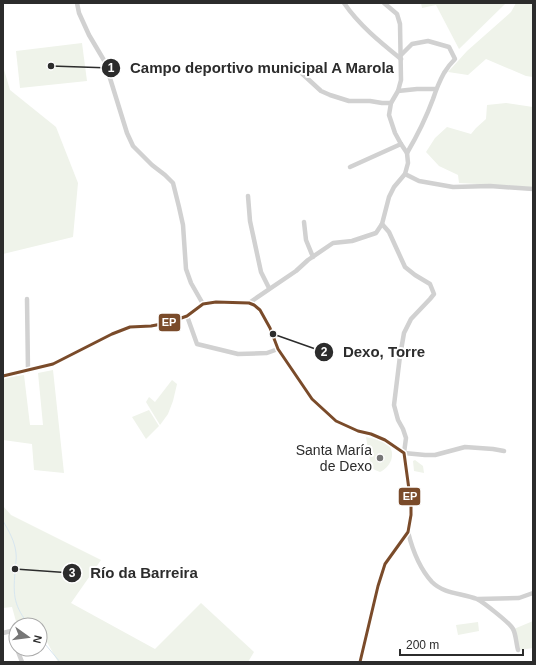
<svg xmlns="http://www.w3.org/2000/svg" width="536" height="665" font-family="Arial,sans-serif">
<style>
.green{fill:#eff3ea}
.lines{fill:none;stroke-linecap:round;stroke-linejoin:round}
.stream{stroke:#d7e6f0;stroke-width:1}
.minor{stroke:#d1d1d1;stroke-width:4.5}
.bus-1-casing{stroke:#fff;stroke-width:6}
.bus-1{stroke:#7a4b2a;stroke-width:3}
.poi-dot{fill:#767676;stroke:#fff;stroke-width:1.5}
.labels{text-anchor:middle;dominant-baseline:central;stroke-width:4;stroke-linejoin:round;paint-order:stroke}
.poi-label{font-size:14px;fill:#2c2c2c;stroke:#fff;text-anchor:end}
.leader{fill:none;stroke:#2c2c2c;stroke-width:1.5}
.callout-dot{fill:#2c2c2c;stroke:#fff;stroke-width:1.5}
.mark-label{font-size:12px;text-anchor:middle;font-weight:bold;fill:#fff}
.callout-label{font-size:15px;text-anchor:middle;font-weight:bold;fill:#2c2c2c;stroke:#fff;stroke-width:4;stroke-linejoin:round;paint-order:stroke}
.line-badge{stroke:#fff;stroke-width:1.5}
.badge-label{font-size:11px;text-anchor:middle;font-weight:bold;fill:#fff}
</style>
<rect width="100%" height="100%" fill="#fff"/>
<g class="green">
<polygon points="421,3 506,3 459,49 436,5 422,8"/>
<polygon points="516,3 533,3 533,77 526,76 486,59 468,75 448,72 467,51 511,12"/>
<polygon points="82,43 87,81 20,88 16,51"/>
<polygon points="3,66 10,90 56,127 78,183 73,237 3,254"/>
<polygon points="506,103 533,107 533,188 517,186 459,183 458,175 439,166 426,152 435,138 447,127 471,134 476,128 486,119 487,105"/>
<polygon points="53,370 64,473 34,470 32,444 3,440 3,378 24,375 30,425 43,425 38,373"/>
<polygon points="172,380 177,384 173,401 168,414 160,425 146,402 149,397 155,402"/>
<polygon points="149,410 159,426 146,439 132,417"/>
<path d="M 366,437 C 370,438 385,441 387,443 C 397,453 391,467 380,472 L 375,470 L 371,467 Z"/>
<polygon points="415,460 423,466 424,473 414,471 413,461"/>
<polygon points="3,506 11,515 101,560 71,603 155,649 201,603 254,652 248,662 58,662 47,642 40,638 40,625 17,625 12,607 3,608"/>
<polygon points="533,621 533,648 520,650 514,629"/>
<polygon points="478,622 479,631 458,635 456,625"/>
</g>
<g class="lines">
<g class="stream">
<path d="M 3,521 C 9,531 15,542 16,553 C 17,559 15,566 15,572 C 13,596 14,606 29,625"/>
<polyline points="40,638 60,662"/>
</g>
<g class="minor">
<polyline points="77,3 79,13 89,35 105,62 127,133 133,146 152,165 165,175 173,183 179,207 183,225 186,269 191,283 203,304"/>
<path d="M 344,3 C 359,25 380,42 401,59"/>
<path d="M 401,55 L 412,44 L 428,41 L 449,47 L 455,59 C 451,63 447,68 444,73 C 439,82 436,90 433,99 C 426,118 417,136 407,153"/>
<polyline points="296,68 321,91 330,95 349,101 370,101 382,103 391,103"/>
<polyline points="398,91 417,89 436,89"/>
<polyline points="350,167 401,144"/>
<polyline points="405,174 419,181 453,187 490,186 533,189"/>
<polyline points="248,196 250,221 261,272 269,288"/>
<polyline points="304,222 306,240 313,257"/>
<polyline points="382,224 389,232 405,267 415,275 430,284 434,294 430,299 411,319 404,333 400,356 394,405 398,420 403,429 406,438 404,453 425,455 435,455 465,447 493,449 504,451"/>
<polyline points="27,299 28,371"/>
<polyline points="249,303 296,271 308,260 333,243 352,241 376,233 382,224 389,197 394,187 405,174 408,163 407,153 401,144 395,133 389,115 391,103 398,91 401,80 400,24 397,14 384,3"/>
<polyline points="187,316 197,344 238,354 267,353 278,349"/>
<polyline points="3,376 53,364 112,334 130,327 151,326 167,323 187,316 203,304 216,302 249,303 254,305 260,310 270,328 278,349 312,399 336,421 358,431 371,434 385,440 404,453 411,504 411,515 408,532 402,541 385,564 378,586 360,662"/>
<path d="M 408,532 C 412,548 420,569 432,582 C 444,594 462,593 477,599 C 483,602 510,623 513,629 C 516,634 516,643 518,650"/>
<polyline points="478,599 519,598 533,593"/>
<polyline points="3,633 11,631 16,645"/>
<polyline points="17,649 22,662"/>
</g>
<defs>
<polyline id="bus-1" points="3,376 53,364 112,334 130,327 151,326 167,323 187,316 203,304 216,302 249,303 254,305 260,310 270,328 278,349 312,399 336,421 358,431 371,434 385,440 404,453 411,504 411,515 408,532 385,564 378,586 360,662"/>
</defs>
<use href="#bus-1" class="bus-1-casing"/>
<use href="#bus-1" class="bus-1"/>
</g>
<circle class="poi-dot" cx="380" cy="458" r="4"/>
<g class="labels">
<g class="poi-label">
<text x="372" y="450">Santa María<tspan x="372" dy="16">de Dexo</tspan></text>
</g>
</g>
<path class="leader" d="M51 66L111 68M273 334L324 352M15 569L72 573"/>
<g class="callout-dot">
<circle cx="51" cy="66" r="4"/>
<circle cx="273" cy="334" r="4"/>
<circle cx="15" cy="569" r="4"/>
<circle cx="111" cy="68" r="10"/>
<circle cx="324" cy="352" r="10"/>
<circle cx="72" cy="573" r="10"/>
</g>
<g class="mark-label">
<text x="111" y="72">1</text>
<text x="324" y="356">2</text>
<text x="72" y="577">3</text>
</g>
<g class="callout-label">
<text x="262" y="73">Campo deportivo municipal A Marola</text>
<text x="384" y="357">Dexo, Torre</text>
<text x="144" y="578">Río da Barreira</text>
</g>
<g class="line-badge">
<rect x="158" y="313" width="23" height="19" rx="4" fill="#7a4b2a"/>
<rect x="398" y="487" width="23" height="19" rx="4" fill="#7a4b2a"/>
</g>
<g class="badge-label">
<text x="169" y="326">EP</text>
<text x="410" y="500">EP</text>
</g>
<rect width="536" height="665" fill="none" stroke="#2c2c2c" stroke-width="8"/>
<g transform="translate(28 637) rotate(104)"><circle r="19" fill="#ffffff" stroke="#ababab"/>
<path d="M0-3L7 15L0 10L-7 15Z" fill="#767676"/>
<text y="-6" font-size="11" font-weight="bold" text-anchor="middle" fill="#2c2c2c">N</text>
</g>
<path d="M400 649v6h123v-6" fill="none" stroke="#2c2c2c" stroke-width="2"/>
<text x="406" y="649" font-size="12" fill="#2c2c2c" stroke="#ffffff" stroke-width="3" paint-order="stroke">200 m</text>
</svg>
